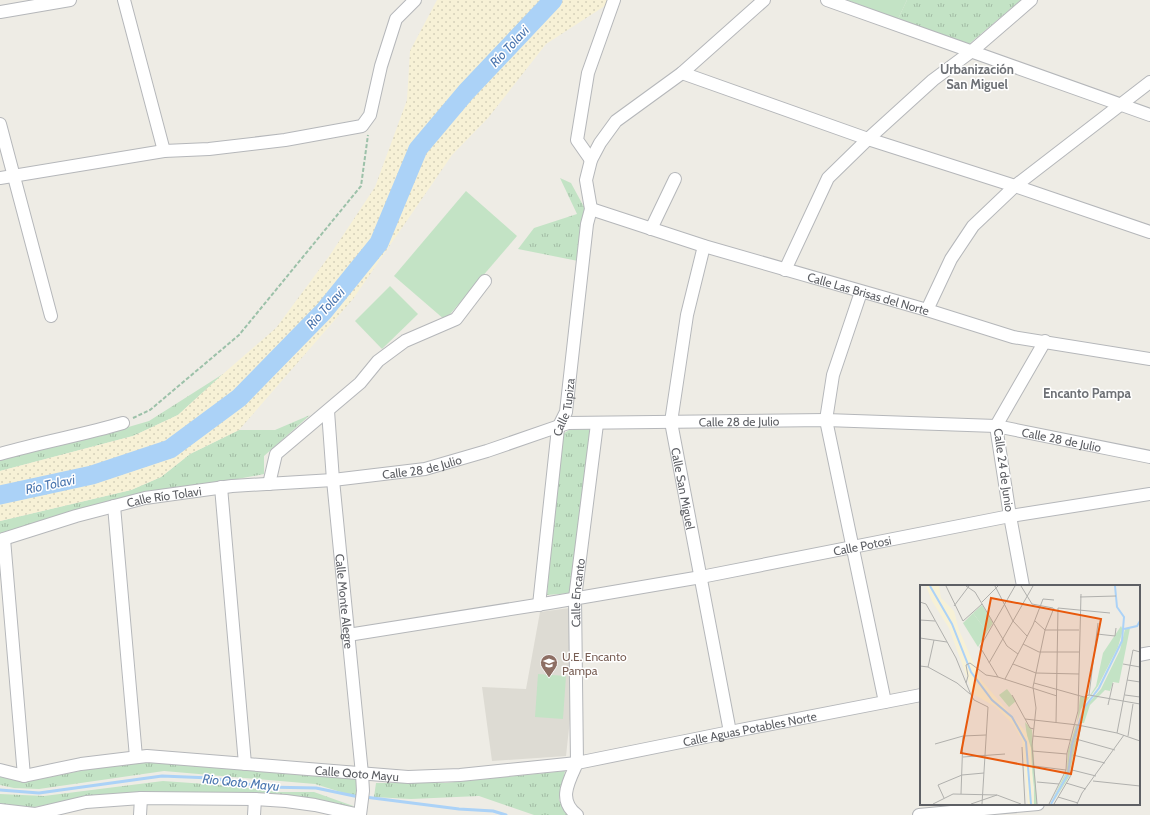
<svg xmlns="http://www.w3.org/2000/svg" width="1150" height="815" font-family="Cabin,sans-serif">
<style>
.education{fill:#dddbd3}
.grass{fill:url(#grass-tufts)}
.sand{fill:url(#sand-dots)}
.pitch{fill:#c3e3c5}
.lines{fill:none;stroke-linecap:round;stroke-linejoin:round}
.stream{stroke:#abd2f7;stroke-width:3}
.river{stroke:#abd2f7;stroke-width:19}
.minor-casing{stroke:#b5b7ba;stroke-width:14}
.path{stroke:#9cc1a9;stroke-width:2;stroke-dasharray:4 2;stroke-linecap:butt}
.minor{stroke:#fff;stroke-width:12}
.labels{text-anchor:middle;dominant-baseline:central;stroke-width:3;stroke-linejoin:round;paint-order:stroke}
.street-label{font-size:12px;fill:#5d5f64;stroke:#fff}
.education-label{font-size:12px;fill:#785e54;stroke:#fff;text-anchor:start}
.water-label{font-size:13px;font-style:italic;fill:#4d78b1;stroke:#fff}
.neighbourhood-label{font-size:13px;font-weight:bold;fill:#6e7176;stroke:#fff}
.inset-river{fill:none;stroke:#abd2f7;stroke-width:2}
.inset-road{fill:none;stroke:#b0b0ad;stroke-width:1}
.view{fill:#e8590c;fill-opacity:0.15;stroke:#e8590c;stroke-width:2}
.inset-edge{fill:none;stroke:#5d5f64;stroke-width:2}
</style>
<defs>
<pattern id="grass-tufts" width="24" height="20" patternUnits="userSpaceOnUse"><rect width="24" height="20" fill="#c3e3c5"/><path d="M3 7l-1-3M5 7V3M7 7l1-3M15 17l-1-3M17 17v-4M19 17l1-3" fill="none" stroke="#a2bba4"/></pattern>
<pattern id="sand-dots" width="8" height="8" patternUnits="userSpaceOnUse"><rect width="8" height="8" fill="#f7f1d6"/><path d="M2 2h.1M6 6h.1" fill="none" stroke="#d6d1ba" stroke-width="1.8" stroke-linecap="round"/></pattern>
</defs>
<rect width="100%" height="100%" fill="#eeece5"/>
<polygon class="education" points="570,608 570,719 566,756 492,761 482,687 526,689 540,612"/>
<g class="grass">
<polygon points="907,0 1021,0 969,44 898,19"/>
<polygon points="560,178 571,183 584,207 585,214 578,261 518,249 534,228 577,214"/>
<polygon points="223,374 178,415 133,436 0,471 0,459 101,435 149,421"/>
<polygon points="310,415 264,456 264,474 232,480 160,490 114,500 0,534 0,521 131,490 161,477 190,454 239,430 275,430"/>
<polygon points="570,429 590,429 572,593 547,595 562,435"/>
<polygon points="138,762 159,762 357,778 357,797 315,784 164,771 39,789 14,788 0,785 0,776 26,782 99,767"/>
<polygon points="565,771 559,800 567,815 534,815 479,796 411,799 374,797 376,783 445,783"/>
<polygon points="163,781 234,786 278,792 314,792 356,807 271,796 91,798 28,808 0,805 0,794 44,796"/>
</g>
<polygon class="sand" points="437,0 614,0 546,44 488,118 452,155 353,299 239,430 190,454 161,477 131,490 0,521 0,471 133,436 178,415 223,374 276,328 330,255 375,187 407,100 410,51"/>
<g class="pitch">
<polygon points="847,0 907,0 898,19"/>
<polygon points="466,191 517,236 445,320 394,276"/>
<polygon points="390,286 418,314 382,349 355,321"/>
<polygon points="538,674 566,676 563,719 535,717"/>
</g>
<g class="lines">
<g class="stream">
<polyline points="0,790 39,793 162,776 211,778 265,787 316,788 359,797"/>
<polyline points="365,797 459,809 493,811 506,815"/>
</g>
<polyline class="river" points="0,495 92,475 170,449 239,398 324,311 379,243 418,149 466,92 553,0"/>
<defs>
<g id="minor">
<polyline points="124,0 164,151"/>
<polyline points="827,0 1150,115"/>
<polyline points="0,12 70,0"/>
<polyline points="682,73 868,139 1015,186 1150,232"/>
<polyline points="0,124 51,316"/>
<polyline points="591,160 577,140 588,73 614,0"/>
<polyline points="0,178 164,151 209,149 285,140 362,126 370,115 381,66 396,19 415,0"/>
<path id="s1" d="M 591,209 L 704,246 L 927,310 L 1013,337 L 1150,359"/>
<polyline points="651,229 675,179"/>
<path id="s2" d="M 704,246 L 687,315 L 671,422 L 730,732"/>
<polyline points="785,270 828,178 868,139 933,80 972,51 1031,0"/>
<polyline points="861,292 833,375 826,420 885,702"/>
<polyline points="927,310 951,259 973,226 1015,186 1150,82"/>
<path id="s3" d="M 328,411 L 333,480 L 362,774 L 363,791 L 360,815"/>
<path d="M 0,454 C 41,442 83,435 123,423"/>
<polyline points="269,484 276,454 360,383 378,361 405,341 456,319 485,281"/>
<polyline points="221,487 245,764"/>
<polyline points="114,506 136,757"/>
<polyline points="4,539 24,776"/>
<path id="s4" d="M 0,540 L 76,516 L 145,498 L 232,486 L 333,480 L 425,469 L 487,451 L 568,423 L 826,420 L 996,426 L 1150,457"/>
<polyline points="1023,586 1010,516 996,426 1045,341"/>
<path id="s5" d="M 539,605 L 558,428 L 566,412 L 587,224 L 591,209 L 586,180 L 591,160 L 600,143 L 616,121 L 682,73 L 764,0"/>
<path id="s6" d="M 348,635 L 549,603 L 701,577 L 1010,516 L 1150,494"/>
<polyline points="1139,655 1150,653"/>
<path id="s7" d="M 0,770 L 24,776 L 81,764 L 147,756 L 408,777 L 460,775 L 577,763 L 730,732 L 921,695"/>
<polyline points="0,810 35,814 86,802 141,798 255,799 286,801 315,805 360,815"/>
<polyline points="140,815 141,798"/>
<polyline points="254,815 255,799"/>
<path id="s8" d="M 577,815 C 557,800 569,781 577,763 L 575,598 L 597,424"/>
<polyline points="919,815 1038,804"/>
</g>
</defs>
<use href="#minor" class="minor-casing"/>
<polyline class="path" points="133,418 150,410 239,335 361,186 368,135"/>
<use href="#minor" class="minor"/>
</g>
<defs>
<symbol id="school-pin" viewBox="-11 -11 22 30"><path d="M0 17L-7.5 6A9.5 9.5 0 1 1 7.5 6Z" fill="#8d6e63" stroke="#fff"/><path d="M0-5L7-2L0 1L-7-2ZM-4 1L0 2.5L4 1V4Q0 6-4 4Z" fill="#fff"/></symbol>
</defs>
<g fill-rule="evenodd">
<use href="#school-pin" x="539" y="653" width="20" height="27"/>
</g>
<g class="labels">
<g class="street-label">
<text stroke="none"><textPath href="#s1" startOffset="290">Calle Las Brisas del Norte</textPath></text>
<text stroke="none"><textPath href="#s5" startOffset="200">Calle Tupiza</textPath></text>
<text stroke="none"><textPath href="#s4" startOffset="754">Calle 28 de Julio</textPath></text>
<text stroke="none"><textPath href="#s4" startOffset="1078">Calle 28 de Julio</textPath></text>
<text stroke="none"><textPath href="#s4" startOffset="430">Calle 28 de Julio</textPath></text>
<text transform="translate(1004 470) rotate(82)">Calle 24 de Junio</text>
<text stroke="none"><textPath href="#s2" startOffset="247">Calle San Miguel</textPath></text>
<text stroke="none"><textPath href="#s4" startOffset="170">Calle Río Tolavi</textPath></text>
<text stroke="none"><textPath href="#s6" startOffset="522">Calle Potosi</textPath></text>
<text stroke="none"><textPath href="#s8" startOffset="228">Calle Encanto</textPath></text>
<text stroke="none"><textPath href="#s3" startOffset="191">Calle Monte Alegre</textPath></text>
<text stroke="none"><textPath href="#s7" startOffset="757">Calle Aguas Potables Norte</textPath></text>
<text stroke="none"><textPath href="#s7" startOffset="360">Calle Qoto Mayu</textPath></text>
</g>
<g class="education-label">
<text x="562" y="656">U.E. Encanto<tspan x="562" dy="14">Pampa</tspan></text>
</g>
<g class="water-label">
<text transform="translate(509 46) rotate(-47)">Río Tolavi</text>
<text transform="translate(325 308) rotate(-48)">Río Tolavi</text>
<text transform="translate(50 484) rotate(-12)">Río Tolavi</text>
<text transform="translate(241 782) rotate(6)">Rio Qoto Mayu</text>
</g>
<g class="neighbourhood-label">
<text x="977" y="69">Urbanización<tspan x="977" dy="15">San Miguel</tspan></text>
<text x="1087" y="393">Encanto Pampa</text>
</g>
</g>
<g transform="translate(920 585)">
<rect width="220" height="220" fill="#eeece5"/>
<path d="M 62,20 L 73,38 L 67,47 L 53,28 ZM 201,41 L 203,45 L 198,62 L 178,101 L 161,124 L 157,138 L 160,112 L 169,112 L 176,101 L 183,68 ZM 210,43 L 199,98 L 193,97 L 190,106 L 185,105 L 170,120 L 164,138 L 161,138 L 164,123 L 181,104 L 200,65 L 205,44 ZM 105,137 L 112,145 L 117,219 L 114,219 L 114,202 ZM 156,140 L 158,141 L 150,166 L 148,187 L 130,219 L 147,185 L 148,166 ZM 159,141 L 149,192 L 132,219 L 149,188 L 151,166 Z" fill="#c3e3c5"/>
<path d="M 6,1 L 19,1 L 21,13 L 34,26 L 39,45 L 61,95 L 106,147 L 111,163 L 114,219 L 108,219 L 102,155 L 93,139 L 76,122 L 53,109 L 29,43 L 12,16 Z" fill="#f7f1d6"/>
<path d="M 53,28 L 67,47 L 58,62 L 43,38 ZM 87,104 L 96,116 L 89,122 L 79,110 Z" fill="#c3e3c5"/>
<path class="inset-river" d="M 10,1 L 32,39 L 51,87 L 72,115 L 92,132 L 106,157 L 111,219M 204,44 L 217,41 L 220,36M 131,219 L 148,189 L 152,160 L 164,123 L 179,103 L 202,56 L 204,32 L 197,22 L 195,1"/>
<path class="inset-road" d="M 26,1 L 43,36 L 62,19M 46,1 L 55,7 L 87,61 L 98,69M 75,1 L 93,36 L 107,51M 95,1 L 60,62 L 78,92 L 137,111M 101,1 L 112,19 L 133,23M 160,12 L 196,11M 0,17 L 6,19 L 36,73 L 51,110 L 54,115 L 68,122 L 62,219M 62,17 L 78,1M 34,21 L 49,1M 138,23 L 190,28M 0,35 L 15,36M 115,36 L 125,45 L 159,45M 177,49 L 195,51 L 196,43M 0,53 L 27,57M 103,59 L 119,67 L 159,67M 69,78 L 113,1M 93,79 L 116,88 L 159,89M 203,79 L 220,82M 0,81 L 8,82 L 37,98 L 50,109M 8,82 L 14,55M 85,94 L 113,40 L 123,14 L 134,15M 207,95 L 220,97M 46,98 L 48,91 L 46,80 L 50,78 L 66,90 L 78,92M 114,98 L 164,112 L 169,110 L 178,38M 92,110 L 110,143 L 114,144M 169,110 L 220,119M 205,110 L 220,112M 188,120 L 193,98M 105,134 L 158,140 L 197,148 L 220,156M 136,138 L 138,23M 197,148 L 213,65 L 220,67M 113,151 L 151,155M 208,151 L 213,119M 156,154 L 195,165M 15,159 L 43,151 L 66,150M 102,162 L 105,219M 112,166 L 147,169M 153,170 L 185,178M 43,172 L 85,169M 114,181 L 146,185M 152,185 L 176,191M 173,196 L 220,201M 117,197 L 139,199M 146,198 L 166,204M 41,209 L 43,151M 138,212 L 158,218M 24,213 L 18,200 L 42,190 L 64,188M 13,219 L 33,209 L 77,210M 51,219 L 77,210 L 101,219M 117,219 L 112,161 L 116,123 L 113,102 L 125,45 L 134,23M 129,219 L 146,185 L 147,168 L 158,126 L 161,9M 134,219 L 150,192 L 161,141M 157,219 L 162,208 L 204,150"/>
<path class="view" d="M 71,13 L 181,34 L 151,189 L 41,168 Z"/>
<rect width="220" height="220" class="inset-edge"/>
</g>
</svg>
